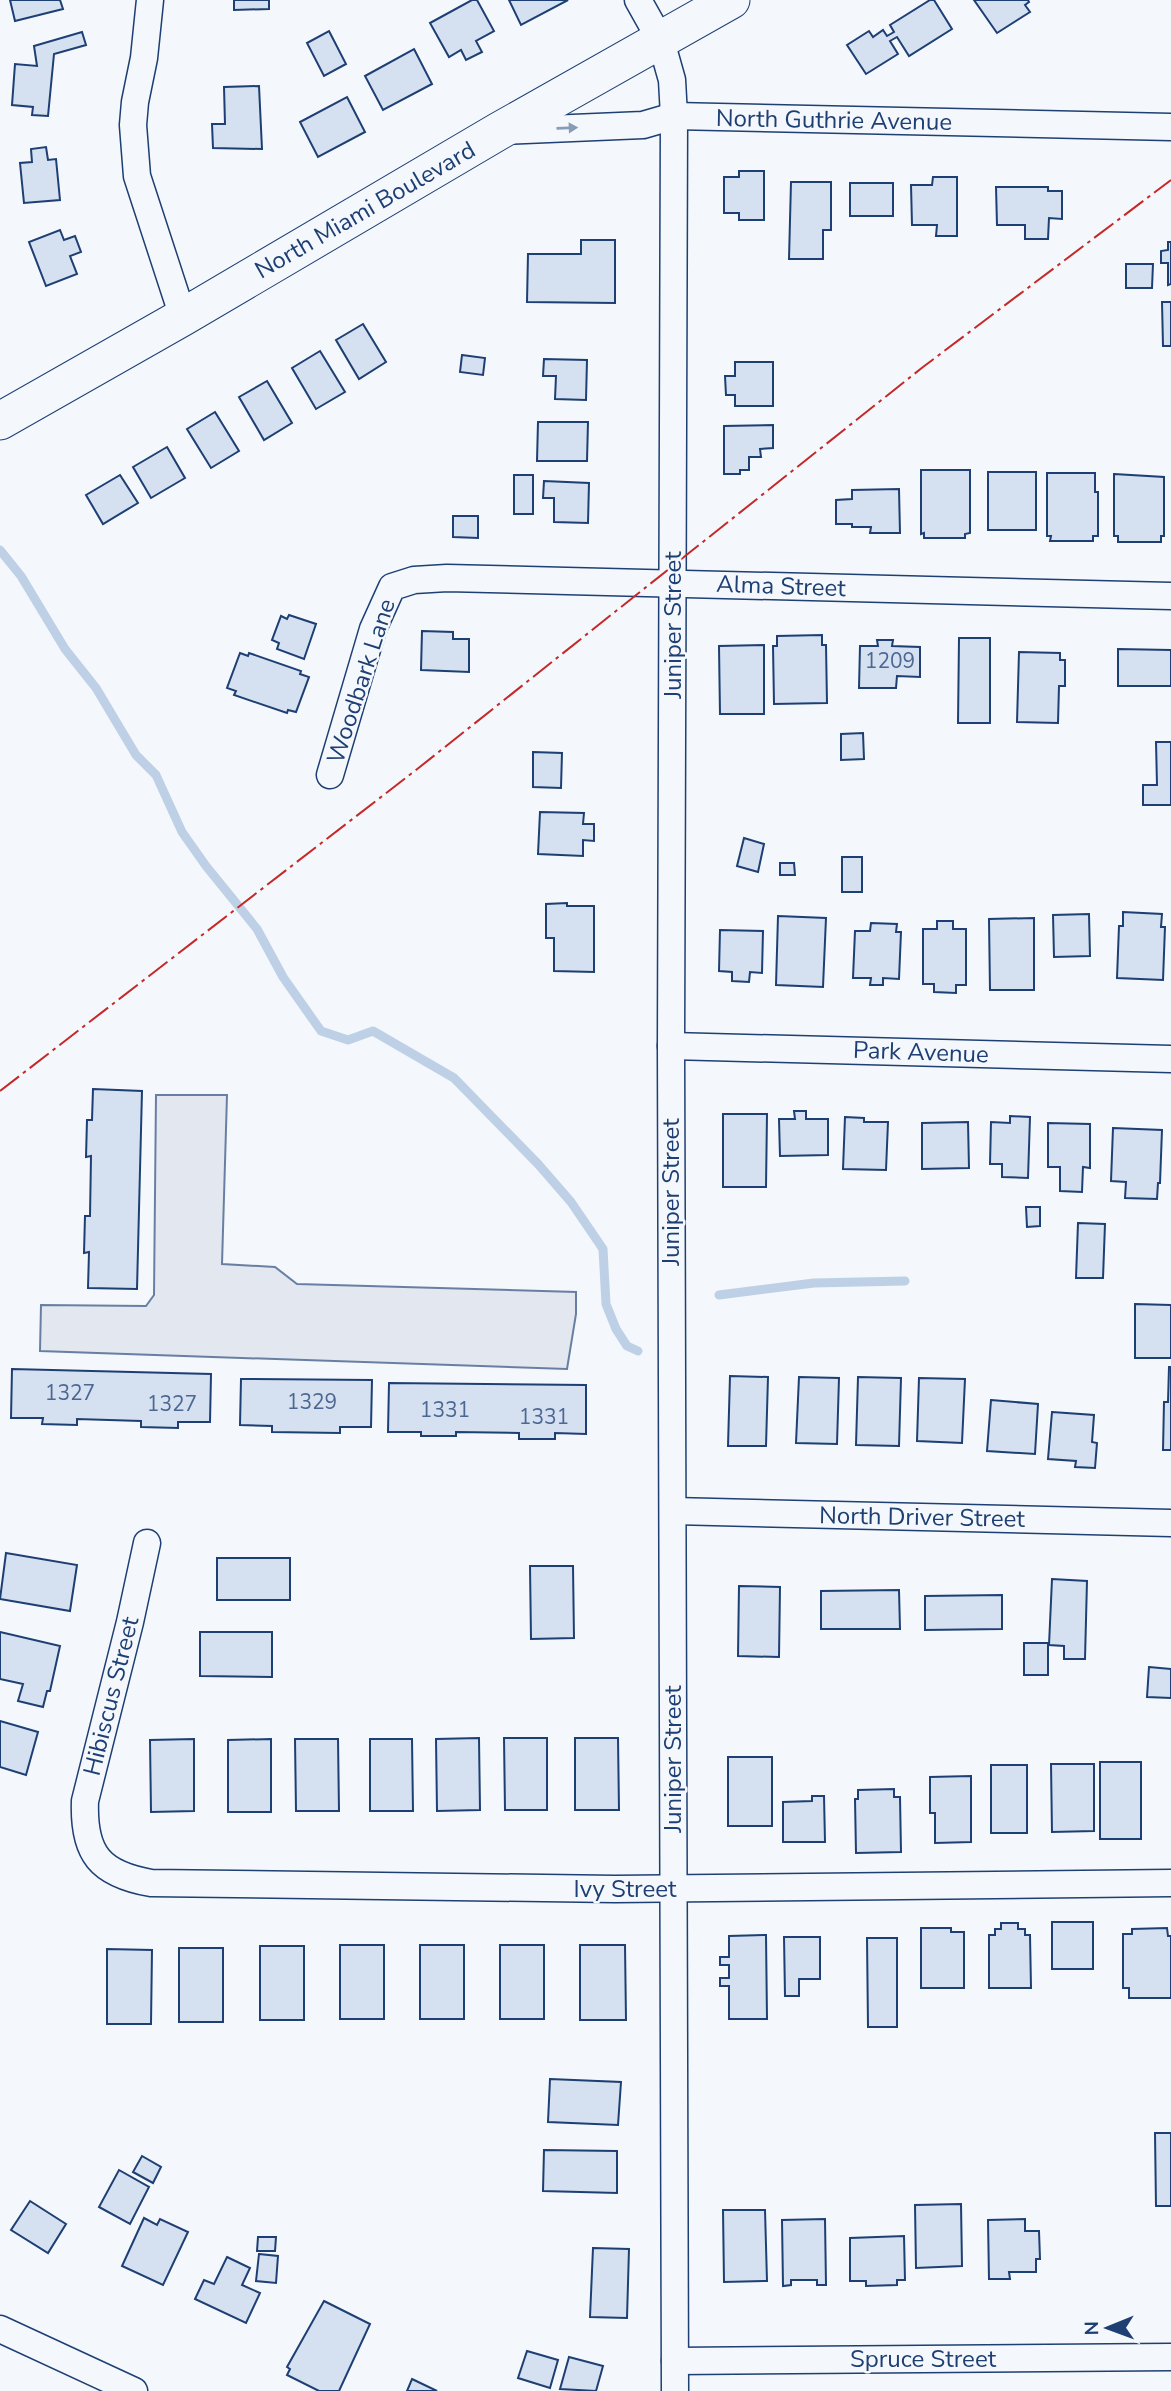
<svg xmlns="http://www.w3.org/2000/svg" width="1171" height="2391" font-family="'Nunito Sans',sans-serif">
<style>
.parking{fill:#e3e8f0;stroke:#687fa3;stroke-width:2}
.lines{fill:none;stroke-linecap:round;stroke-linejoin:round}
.stream{stroke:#bed0e5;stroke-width:9}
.building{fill:#d5e0f0;stroke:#1d3f73;stroke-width:2}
.street-casing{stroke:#1d3f73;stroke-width:29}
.secondary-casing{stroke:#1d3f73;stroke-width:39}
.street{stroke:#f4f7fb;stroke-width:26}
.secondary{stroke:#f4f7fb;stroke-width:37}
.power{stroke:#c62828;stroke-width:2;stroke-dasharray:24 5 3.5 5;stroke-linecap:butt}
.oneway{fill:#889bb7}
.labels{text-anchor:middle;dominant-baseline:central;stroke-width:5;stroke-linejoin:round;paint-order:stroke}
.number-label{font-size:21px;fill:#4b6792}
.street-label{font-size:24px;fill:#1d3f73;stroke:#f4f7fb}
</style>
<rect width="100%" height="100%" fill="#f4f7fb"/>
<polygon class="parking" points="156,1095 227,1095 222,1264 275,1267 297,1284 576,1292 576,1314 567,1369 40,1351 41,1305 146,1306 154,1295"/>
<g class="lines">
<g class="stream">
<polyline points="0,550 21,576 65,649 96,688 136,755 156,775 182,832 206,866 257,929 283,977 321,1031 348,1040 373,1031 454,1078 538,1164 571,1202 603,1249 606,1304 616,1329 627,1346 638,1351"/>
<polyline points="719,1295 814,1283 905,1281"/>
</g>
</g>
<g class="building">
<polygon points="10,0 60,0 63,9 15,21"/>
<polygon points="234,0 269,0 269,9 234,10"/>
<polygon points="472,0 477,0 494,31 476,41 482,52 466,60 461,50 449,57 430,23"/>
<polygon points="509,0 568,0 521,25"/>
<polygon points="930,0 934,0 952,29 909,56 897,37 890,41 898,54 866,74 847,45 869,31 873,37 883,30 887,36 894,32 890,25"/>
<polygon points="974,0 1028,0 1029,2 1025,5 1030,12 997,33"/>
<polygon points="329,31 346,64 324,76 307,43"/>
<polygon points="82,32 86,45 54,54 48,116 32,115 33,107 12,105 15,64 37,66 34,46"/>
<polygon points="414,49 432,84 383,110 365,76"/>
<polygon points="259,86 262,149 213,148 212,124 225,124 224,87"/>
<polygon points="347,97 365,132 318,157 300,122"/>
<polygon points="46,147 48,160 56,159 60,200 24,203 20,163 32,162 31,149"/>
<polygon points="739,171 764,171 764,220 739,220 739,213 724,213 724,177 739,177"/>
<polygon points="933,177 957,177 957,236 936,236 937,225 912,225 911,185 932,185"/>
<polygon points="791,182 831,182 831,230 823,230 823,259 789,259"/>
<rect x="850" y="183" width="43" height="33"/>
<polygon points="996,187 1048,187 1048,191 1062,191 1062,219 1049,218 1048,239 1025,239 1025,225 997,225"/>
<polygon points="60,230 64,240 75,236 81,252 70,256 77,274 46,286 29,242"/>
<polygon points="581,240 615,240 615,303 527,302 528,254 581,254"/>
<polygon points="1168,242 1171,242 1171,284 1168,285 1168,263 1161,263 1161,251 1168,250"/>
<polygon points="1126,264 1153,264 1152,288 1126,288"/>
<polygon points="1162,302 1171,302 1171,346 1163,346"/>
<polygon points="363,324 386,362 359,379 336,340"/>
<polygon points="320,351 345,392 316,409 292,368"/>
<polygon points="462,355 485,358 483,375 460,372"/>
<polygon points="544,359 587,360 586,400 555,399 556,376 543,376"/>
<polygon points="735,362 773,362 773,406 735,406 735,395 726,395 725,376 735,376"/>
<polygon points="267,381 292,423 264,440 239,397"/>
<polygon points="215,412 239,451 211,468 187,429"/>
<polygon points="538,422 588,422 587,461 537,461"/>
<polygon points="773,425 773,448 760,449 761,457 749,457 749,470 740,470 740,474 724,474 724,426"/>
<polygon points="167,447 185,478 151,498 133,467"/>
<polygon points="921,470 970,470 970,533 965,534 965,538 924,538 924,533 921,534"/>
<rect x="988" y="472" width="48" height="58"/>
<polygon points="1047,473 1095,473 1095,492 1098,492 1098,536 1093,536 1093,541 1050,541 1051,536 1047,536"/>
<polygon points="1114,474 1164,477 1164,536 1161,536 1161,542 1118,542 1118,536 1114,536"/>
<polygon points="120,475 138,503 103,524 86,495"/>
<rect x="514" y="475" width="19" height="39"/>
<polygon points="544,481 589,483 588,523 554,522 554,498 543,498"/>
<polygon points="899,489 900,533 870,533 871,527 852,527 852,524 836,524 836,500 852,499 852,490"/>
<polygon points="453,516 478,516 478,538 453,537"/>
<polygon points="289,615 316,624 304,659 277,649 279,643 272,640 281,616 287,619"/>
<polygon points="422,631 453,632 453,639 469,639 469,672 421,670"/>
<polygon points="822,635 822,645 826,645 827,703 774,704 773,646 777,646 777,636"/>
<polygon points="959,638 990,638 990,723 958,723"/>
<polygon points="877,640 893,640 892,646 920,647 920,677 897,676 896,688 859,688 860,646 878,646"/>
<polygon points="764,645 764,714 720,714 719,646"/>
<polygon points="1118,649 1171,650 1171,686 1118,686"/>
<polygon points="1019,652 1060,653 1060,660 1065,660 1065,686 1059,686 1058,723 1017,722"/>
<polygon points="240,653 248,656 249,653 301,671 300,674 309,677 296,712 288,710 287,713 234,695 236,691 227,688"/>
<polygon points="863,733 864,759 841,760 841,734"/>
<polygon points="1156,742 1171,742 1171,805 1143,805 1143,785 1157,785"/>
<polygon points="533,752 562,753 561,788 533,787"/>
<polygon points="540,812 584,813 583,824 594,824 594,841 583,840 583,856 538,854"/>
<polygon points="744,838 764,844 758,872 737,866"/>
<rect x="842" y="857" width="20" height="35"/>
<polygon points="780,863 794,863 795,875 780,875"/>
<polygon points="567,903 567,906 594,906 594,972 554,971 554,938 546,938 546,904"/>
<polygon points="1123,912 1162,914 1161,927 1165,927 1163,980 1117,978 1119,926 1123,926"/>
<polygon points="1089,914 1090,956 1054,957 1053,915"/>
<polygon points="778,916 826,918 823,987 776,985"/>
<polygon points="1034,918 1034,990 990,990 989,919"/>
<polygon points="937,921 953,921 953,929 966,929 966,985 956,985 956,993 934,992 934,984 923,984 923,929 937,929"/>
<polygon points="871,923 897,924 896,932 901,932 899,979 883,978 883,985 870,985 871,978 853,978 855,931 870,931"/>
<polygon points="720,930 763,931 762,973 750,972 749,982 732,981 732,972 719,971"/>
<polygon points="93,1089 142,1091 137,1289 88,1288 89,1252 84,1253 85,1216 90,1216 91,1156 86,1157 87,1120 92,1120"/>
<polygon points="794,1111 806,1111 806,1119 828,1119 828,1155 780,1156 779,1119 795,1119"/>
<polygon points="723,1114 767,1114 766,1187 723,1187"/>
<polygon points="1010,1116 1030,1117 1028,1178 1002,1177 1002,1164 990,1164 991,1122 1010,1123"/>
<polygon points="845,1117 864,1118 864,1122 888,1122 886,1170 843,1169"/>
<polygon points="968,1122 969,1168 922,1169 922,1123"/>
<polygon points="1048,1123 1090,1124 1090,1168 1083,1167 1082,1192 1060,1191 1060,1167 1048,1167"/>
<polygon points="1113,1128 1162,1130 1160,1183 1158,1183 1157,1199 1125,1198 1126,1182 1111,1181"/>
<polygon points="1026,1207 1040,1207 1040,1226 1027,1227"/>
<polygon points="1078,1223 1105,1224 1103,1278 1076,1278"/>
<polygon points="1135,1304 1171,1305 1171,1358 1135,1358"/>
<polygon points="1169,1367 1171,1367 1171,1450 1163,1450 1164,1402 1168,1402"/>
<polygon points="12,1369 211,1374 210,1422 178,1422 178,1428 141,1427 141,1421 77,1419 77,1425 42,1424 43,1418 11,1418"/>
<polygon points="730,1376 768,1377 766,1446 728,1446"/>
<polygon points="799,1377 839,1378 837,1444 796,1443"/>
<polygon points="858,1377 901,1378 899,1446 856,1445"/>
<polygon points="919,1378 965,1379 962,1443 917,1441"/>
<polygon points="241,1379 372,1380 371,1427 340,1427 340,1433 272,1432 272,1426 240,1425"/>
<polygon points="389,1383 586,1385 586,1434 555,1433 555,1439 519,1439 519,1433 456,1432 456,1436 421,1436 421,1432 388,1432"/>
<polygon points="991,1400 1038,1404 1035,1454 987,1451"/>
<polygon points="1052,1412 1094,1415 1092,1442 1097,1443 1095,1468 1075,1467 1076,1461 1048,1459"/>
<polygon points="6,1553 77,1565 70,1611 0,1599"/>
<rect x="217" y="1558" width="73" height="42"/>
<polygon points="530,1566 573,1566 574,1638 531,1639"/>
<polygon points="1052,1579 1087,1581 1085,1659 1064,1659 1064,1646 1049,1645"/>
<polygon points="739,1586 780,1587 779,1657 738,1656"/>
<polygon points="899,1590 900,1629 821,1629 821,1591"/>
<polygon points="1002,1595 1002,1629 925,1630 925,1596"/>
<polygon points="0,1632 60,1646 50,1691 47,1691 43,1707 18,1701 23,1684 0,1679"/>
<polygon points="200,1632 272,1632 272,1677 200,1676"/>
<rect x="1024" y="1643" width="24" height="32"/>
<polygon points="1149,1667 1171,1669 1171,1698 1147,1697"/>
<polygon points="0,1721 38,1732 26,1775 0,1767"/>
<polygon points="479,1738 480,1810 437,1811 436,1739"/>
<polygon points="504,1738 547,1738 547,1810 505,1810"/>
<polygon points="575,1738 618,1738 619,1810 575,1810"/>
<polygon points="194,1739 194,1811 151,1812 150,1740"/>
<polygon points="271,1739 271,1812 228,1812 228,1740"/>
<polygon points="295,1739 338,1739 339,1811 296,1811"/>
<polygon points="370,1739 412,1739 413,1811 370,1811"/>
<rect x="728" y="1757" width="44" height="69"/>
<rect x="1100" y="1762" width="41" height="77"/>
<polygon points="1051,1764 1094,1764 1094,1831 1052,1832"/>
<rect x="991" y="1765" width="36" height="68"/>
<polygon points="971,1776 971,1842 935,1843 935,1813 930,1813 930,1777"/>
<polygon points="894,1789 894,1797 900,1797 901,1852 856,1853 855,1799 858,1799 858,1790"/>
<polygon points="812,1796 824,1796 825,1842 783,1842 783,1802 812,1801"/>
<rect x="1052" y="1922" width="41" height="47"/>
<polygon points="1001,1923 1018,1923 1018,1929 1025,1929 1025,1935 1030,1935 1031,1988 989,1988 989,1935 995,1935 995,1929 1001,1929"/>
<polygon points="921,1928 951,1928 951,1932 964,1932 964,1988 921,1988"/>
<polygon points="1167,1928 1168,1936 1171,1936 1171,1998 1129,1998 1129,1988 1123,1988 1123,1934 1132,1934 1132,1929"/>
<polygon points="766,1935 767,2019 729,2019 729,1986 720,1986 720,1978 729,1978 729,1965 720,1965 720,1957 729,1957 729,1936"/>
<polygon points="784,1937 820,1937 820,1979 799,1979 799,1996 785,1996"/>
<polygon points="867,1938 897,1938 897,2027 868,2027"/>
<rect x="340" y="1945" width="44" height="74"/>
<rect x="420" y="1945" width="44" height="74"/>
<rect x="500" y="1945" width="44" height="74"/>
<polygon points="580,1945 625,1945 626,2020 580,2020"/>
<rect x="260" y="1946" width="44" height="74"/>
<rect x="179" y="1948" width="44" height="74"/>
<polygon points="107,1949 152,1950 151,2024 107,2024"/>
<polygon points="550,2079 621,2082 618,2125 548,2122"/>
<polygon points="1155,2133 1171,2133 1171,2206 1156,2206"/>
<polygon points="544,2150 617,2151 617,2193 543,2191"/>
<polygon points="142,2156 161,2167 153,2183 133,2172"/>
<polygon points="119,2170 149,2187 130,2224 99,2207"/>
<polygon points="30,2201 66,2224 48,2253 11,2230"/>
<polygon points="961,2204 962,2266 916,2268 915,2205"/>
<polygon points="723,2210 765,2210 767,2281 724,2282"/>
<polygon points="144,2218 157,2225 160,2219 188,2232 163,2285 122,2266"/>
<polygon points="825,2219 826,2285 817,2285 817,2280 791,2280 791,2285 783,2286 782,2220"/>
<polygon points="1025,2219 1025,2231 1039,2231 1040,2259 1036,2259 1036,2272 1009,2272 1010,2279 989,2279 988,2220"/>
<polygon points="904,2236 905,2280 897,2280 897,2285 866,2286 866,2281 850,2281 850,2238"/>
<polygon points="258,2237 276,2237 275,2251 257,2251"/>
<polygon points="593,2248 629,2249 627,2318 590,2317"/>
<polygon points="259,2254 278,2256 276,2283 256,2281"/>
<polygon points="227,2257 250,2268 242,2285 260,2293 246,2323 195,2299 204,2280 214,2284"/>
<polygon points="324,2301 370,2324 339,2391 319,2391 287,2375 290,2369 287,2367"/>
<polygon points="527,2351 558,2360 550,2388 518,2378"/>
<polygon points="569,2357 603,2366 596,2391 560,2389"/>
<polygon points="412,2379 437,2391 407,2391"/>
</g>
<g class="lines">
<defs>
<g id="street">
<polyline points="150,0 144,58 135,102 133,125 137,176 183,317"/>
<polyline points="638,0 661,41 672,80 674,116 671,1046 675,2391"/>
<polyline points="502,131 643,125 674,116 1171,127"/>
<polyline points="330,775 373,629 392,587 414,580 447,578 1171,596"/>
<polyline points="671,1046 1171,1059"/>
<polyline points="673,1511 1171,1523"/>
<path d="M 147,1543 L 130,1622 L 85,1801 C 83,1854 100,1874 151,1883 L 615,1889 L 1171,1883"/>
<polyline points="0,2329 134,2391"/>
<polyline points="675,2361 1171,2357"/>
</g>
<polyline id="secondary" points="0,421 183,317 499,131 731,0"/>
</defs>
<use href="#street" class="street-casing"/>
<use href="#secondary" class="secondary-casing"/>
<use href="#street" class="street"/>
<use href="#secondary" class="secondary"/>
<polyline class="power" points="0,1091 416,770 923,367 1171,180"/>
</g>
<defs><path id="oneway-solid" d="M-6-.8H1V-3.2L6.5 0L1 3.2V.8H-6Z" transform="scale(1.75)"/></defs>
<use class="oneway" href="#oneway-solid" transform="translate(567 128) rotate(-2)"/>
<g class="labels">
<g class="number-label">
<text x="890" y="661">1209</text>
<text x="70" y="1393">1327</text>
<text x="312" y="1402">1329</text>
<text x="172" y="1404">1327</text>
<text x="445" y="1410">1331</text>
<text x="544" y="1417">1331</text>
</g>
<g class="street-label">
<text transform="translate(834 120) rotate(1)">North Guthrie Avenue</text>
<text transform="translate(365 210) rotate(-30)">North Miami Boulevard</text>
<text transform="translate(781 586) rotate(2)">Alma Street</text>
<text transform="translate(673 625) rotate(-90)">Juniper Street</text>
<text transform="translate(361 681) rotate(-72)">Woodbark Lane</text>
<text transform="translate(921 1052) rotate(2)">Park Avenue</text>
<text transform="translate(671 1192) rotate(-90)">Juniper Street</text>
<text transform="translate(922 1517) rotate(1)">North Driver Street</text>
<text transform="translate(111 1696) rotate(-76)">Hibiscus Street</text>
<text transform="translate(673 1759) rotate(-90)">Juniper Street</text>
<text x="625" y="1889">Ivy Street</text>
<text x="923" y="2359">Spruce Street</text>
</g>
</g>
<g transform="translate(1108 2328) rotate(269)" stroke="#f4f7fb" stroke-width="5" paint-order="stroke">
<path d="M0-5L12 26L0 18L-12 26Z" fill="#1d3f73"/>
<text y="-10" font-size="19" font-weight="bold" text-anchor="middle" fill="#1d3f73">N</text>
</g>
</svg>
